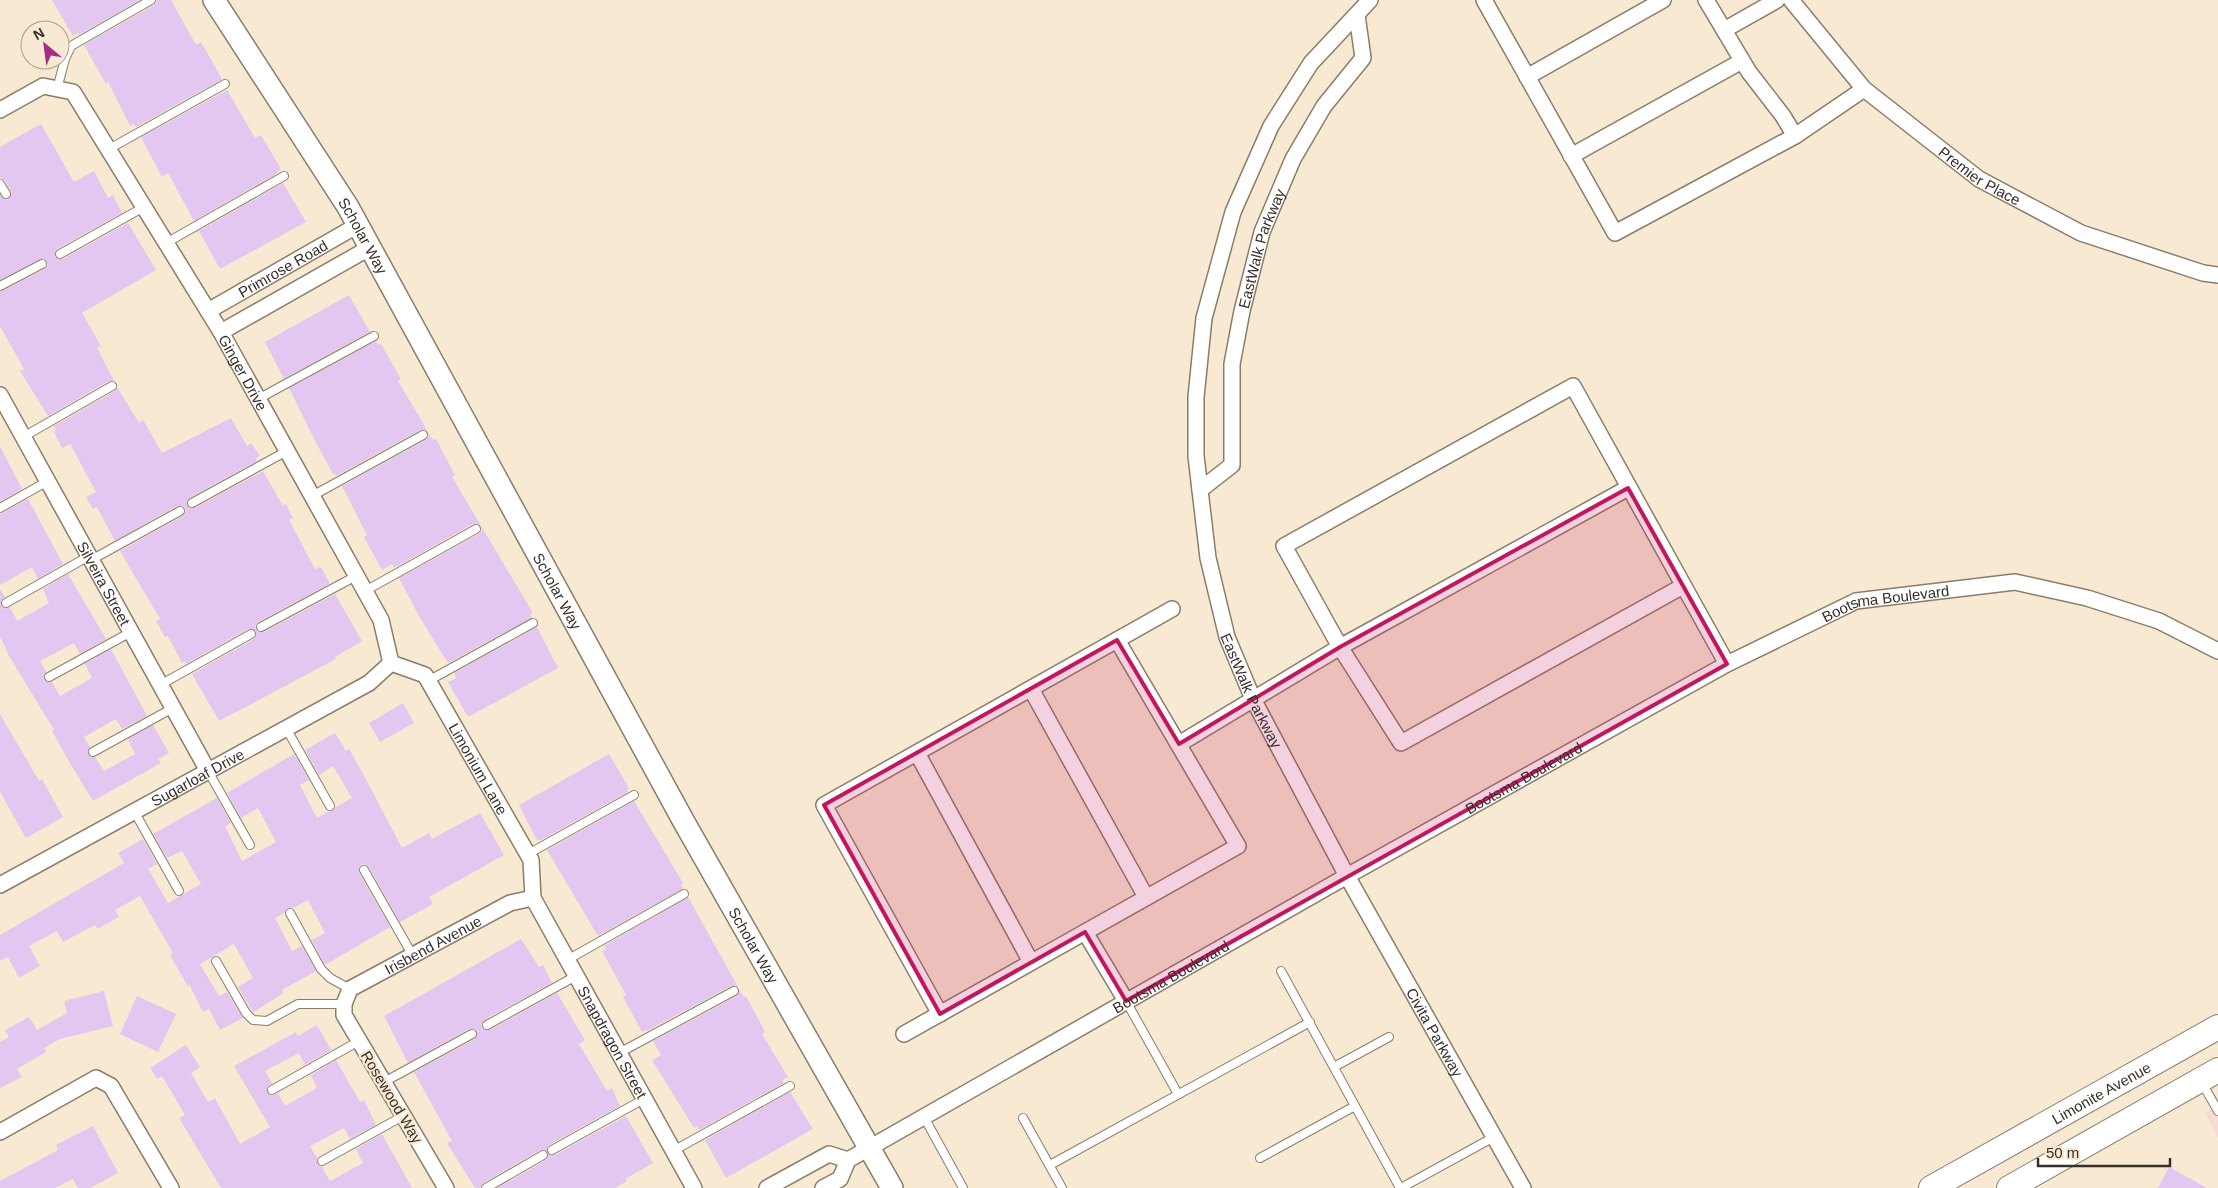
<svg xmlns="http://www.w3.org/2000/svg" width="2218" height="1188" font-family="Helvetica,sans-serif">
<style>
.commercial{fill:#f5dbd4}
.building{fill:#e3c7f0}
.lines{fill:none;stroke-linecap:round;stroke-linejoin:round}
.lane-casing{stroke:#8a7d69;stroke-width:10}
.street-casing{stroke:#8a7d69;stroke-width:18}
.secondary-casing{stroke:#8a7d69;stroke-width:24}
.primary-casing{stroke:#8a7d69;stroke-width:26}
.lane{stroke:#fff;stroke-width:8}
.street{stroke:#fff;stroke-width:15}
.secondary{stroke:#fff;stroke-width:21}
.primary{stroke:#fff;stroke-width:24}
.marked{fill:#c2185b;fill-opacity:0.2;stroke:#c2185b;stroke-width:4;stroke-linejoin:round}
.labels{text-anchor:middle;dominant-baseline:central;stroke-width:4.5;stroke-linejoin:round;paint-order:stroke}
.street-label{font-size:15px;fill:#363028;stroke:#f8e9d3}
</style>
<rect width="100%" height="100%" fill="#f8e9d3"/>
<polygon class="commercial" points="2218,1106 2218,1138 2205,1113"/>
<g class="building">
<polygon points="52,0 140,0 79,35 78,33 73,36"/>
<polygon points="157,0 171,0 196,45 201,42 221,77 221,80 136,127 134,124 130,126 108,82 106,84 84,45 154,5"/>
<polygon points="227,90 255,138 261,135 281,169 277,172 278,173 194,221 168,173 162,177 141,137"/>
<polygon points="41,124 74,182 94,171 108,198 113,195 122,213 57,249 55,257 63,259 128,223 156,270 82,313 101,346 97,348 114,381 109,381 48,416 20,371 24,369 0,326 0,292 45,269 48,264 45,259 40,259 0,280 0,195 7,200 12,194 5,181 0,178 0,147"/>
<polygon points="283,183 306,222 220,269 199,231"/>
<polygon points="349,295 370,332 284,379 265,342"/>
<polygon points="376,341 378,345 381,344 401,379 398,381 433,440 436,439 455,475 452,477 533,613 530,614 532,618 448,663 420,618 399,578 479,534 482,530 481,526 473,524 394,568 392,564 382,570 364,537 367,535 342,486 426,440 429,436 428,432 420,430 336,476 335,473 333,474 314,439 289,388"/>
<polygon points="117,387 139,423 143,420 162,453 231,418 247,446 251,443 260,456 256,458 257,461 189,498 186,503 190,508 195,508 263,471 283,506 286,504 293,518 289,520 315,569 321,567 330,584 258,622 255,626 258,631 264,632 335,594 362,641 335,657 336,659 219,721 192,674 254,639 256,631 248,629 186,664 185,661 182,663 168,636 165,637 156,621 160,619 120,551 183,516 186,512 185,508 177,506 115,541 97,507 93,509 86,497 96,492 70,444 62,448 54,432 56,431 54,426 115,391"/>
<polygon points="0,446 22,489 0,502"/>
<polygon points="28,499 63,564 38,579 32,567 0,585 0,514"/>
<polygon points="68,574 106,639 80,654 74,643 40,661 46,672 44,680 52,682 60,696 92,678 85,664 111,649 147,716 122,729 116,719 84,737 90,747 88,755 95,757 104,771 135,754 128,739 153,725 169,753 158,759 161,763 93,801 71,765 52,731 54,730 9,656 0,636 0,589 5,597 1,601 1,605 5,609 10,607 17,621 49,603 43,589"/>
<polygon points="537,627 558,668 468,717 448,682 456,678 454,673"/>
<polygon points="403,703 414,723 380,742 369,723"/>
<polygon points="0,714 39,781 42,779 63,817 26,838 0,792"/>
<polygon points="335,733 346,751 349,749 361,770 402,848 429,833 432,839 480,813 504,855 429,897 433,904 400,922 369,867 365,864 361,865 359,873 390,927 325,965 312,940 325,933 308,900 293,908 287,908 284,913 275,918 292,951 302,946 316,971 282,990 284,993 253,1012 238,987 253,978 234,944 200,964 219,996 227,992 243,1018 220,1030 209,1009 203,1012 189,984 188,987 170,955 173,953 140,896 115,910 119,917 97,929 95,925 63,942 57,931 29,946 40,966 19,978 8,957 0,961 0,935 124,863 118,853 143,839 157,864 148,869 168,903 201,884 182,851 167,858 153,834 217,798 231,823 225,826 242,861 276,842 258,808 241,818 227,793 294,754 309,780 300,785 317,818 352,798 333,766 319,775 305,750"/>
<polygon points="609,754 629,788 627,789 628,792 541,840 537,840 519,805"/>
<polygon points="634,801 683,883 681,885 683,889 598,936 547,850"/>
<polygon points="688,897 738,987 731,986 647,1031 646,1030 642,1032 623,997 626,995 602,951 606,949 604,946"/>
<polygon points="521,939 539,967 543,965 552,983 484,1020 481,1024 482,1028 490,1030 557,993 585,1040 579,1044 607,1091 612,1088 620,1106 549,1145 547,1151 540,1150 483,1183 480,1188 475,1188 447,1143 452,1141 414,1072 475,1039 477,1032 474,1029 469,1029 408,1063 384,1016"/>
<polygon points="739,990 744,997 746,996 765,1032 762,1034 788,1077 782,1080 784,1083 699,1130 697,1126 694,1128 652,1060 661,1055 653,1041 737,996"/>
<polygon points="104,991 113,1026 60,1039 44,1048 46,1052 17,1069 22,1077 0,1088 0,1042 9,1037 5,1030 29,1017 37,1030 67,1013 64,1001"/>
<polygon points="137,996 176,1014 158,1052 120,1034"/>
<polygon points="317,1025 331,1050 305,1065 299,1053 265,1071 272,1083 267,1088 267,1093 272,1096 278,1093 285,1106 317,1088 311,1075 336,1060 360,1102 364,1100 376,1125 350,1139 344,1128 310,1146 317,1158 317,1164 322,1167 330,1181 363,1163 356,1149 382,1134 412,1188 221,1188 179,1118 185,1115 162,1076 157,1079 150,1068 186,1045 200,1067 191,1073 208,1102 215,1098 240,1144 270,1127 234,1066 296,1032 298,1036"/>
<polygon points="790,1092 813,1129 726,1178 705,1140"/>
<polygon points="626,1116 653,1163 625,1179 627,1181 615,1188 497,1188 546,1160 548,1154 555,1155"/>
<polygon points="93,1126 118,1173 90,1188 78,1188 73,1179 55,1188 0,1188 0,1181 58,1150 56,1145"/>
<polygon points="2169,1167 2207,1188 2158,1188"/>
</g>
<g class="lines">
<defs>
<g id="lane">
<polyline points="57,89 65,59 71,46 151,0"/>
<polyline points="109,149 225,84"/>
<polyline points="0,184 6,194"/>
<polyline points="166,243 284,176"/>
<polyline points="60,254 144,207"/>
<polyline points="0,286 42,264"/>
<polyline points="258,399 374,336"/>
<polyline points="23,437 112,386"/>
<polyline points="312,496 423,435"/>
<polyline points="192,503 287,451"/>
<polyline points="0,508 48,481"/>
<polyline points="91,560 180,511"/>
<polyline points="365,591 476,529"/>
<polyline points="6,603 89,556"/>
<polyline points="261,627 356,576"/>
<polyline points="49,677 131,632"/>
<polyline points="428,681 533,623"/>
<polyline points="160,685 251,634"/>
<polyline points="286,728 330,806"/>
<polyline points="93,752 173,708"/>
<polyline points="208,771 250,845"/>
<polyline points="134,811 179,891"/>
<polyline points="528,854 634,795"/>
<polyline points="364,870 413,956"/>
<polyline points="290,913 321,969 330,978 350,989"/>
<polyline points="567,960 684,894"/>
<polyline points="216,961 246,1013 253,1020 267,1021 298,1004 344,1004"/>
<polyline points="1281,971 1400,1188"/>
<polyline points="1126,1001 1178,1094"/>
<polyline points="487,1025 576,976"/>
<polyline points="619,1053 734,991"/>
<polyline points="1334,1067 1389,1037"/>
<polyline points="2201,1081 2218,1111"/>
<polyline points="384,1082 472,1034"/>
<polyline points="272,1090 359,1041"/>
<polyline points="924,1117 963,1188"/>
<polyline points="1023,1118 1062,1188"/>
<polyline points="552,1150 644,1099"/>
<polyline points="673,1151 790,1086"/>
<polyline points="1260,1158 1355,1106"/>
<polyline points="322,1161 403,1116"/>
<polyline points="1050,1165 1310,1022"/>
<polyline points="486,1188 543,1155"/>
<polyline points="1401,1188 1494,1137"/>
</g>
<g id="street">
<path id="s1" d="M 1370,0 L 1311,63 L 1271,126 L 1233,212 L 1204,318 L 1196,397 L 1196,456 L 1208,558 L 1227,637 L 1253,699 L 1347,876 L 1523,1188"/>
<polyline points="1484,0 1615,233 1795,136"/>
<polyline points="1706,0 1749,72 1783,116 1795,136 1864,89"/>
<path id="s2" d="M 1791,0 L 1864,89 L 1979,179 L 2081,233 L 2203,273 L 2218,275"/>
<polyline points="1724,30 1777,0"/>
<polyline points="1527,77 1663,0"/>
<path id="s3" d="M 0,110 L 43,86 L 73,92 L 221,332 L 381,620 L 391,663"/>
<polyline points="1571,156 1742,61"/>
<path id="s4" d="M 208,311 L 358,225"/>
<polyline points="221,332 371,247"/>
<path id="s5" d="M 0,395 L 208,771"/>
<path id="s6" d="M 1200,490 L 1232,465 L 1232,364 L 1242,311 L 1262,232 L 1293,159 L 1324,106 L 1363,58 L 1357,15"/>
<polyline points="1683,586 1401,743 1340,647 1284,546 1573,386 1727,664"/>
<path id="s7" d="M 391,663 L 425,675 L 531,860 L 533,898 L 694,1188"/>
<polyline points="1031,689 1146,897"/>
<polyline points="1179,744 1340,647 1628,488"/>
<polyline points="917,753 1031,962"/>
<path id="s8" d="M 0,885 L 369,683 L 391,663"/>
<polyline points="1085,932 1126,1001"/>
<polyline points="940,1014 824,805 1172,609"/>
<polyline points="904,1034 1238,846 1117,640"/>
<polyline points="0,1132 96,1078 111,1086 171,1188"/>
<path id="s9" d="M 446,1188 L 344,1015 L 344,1004 L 350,989 L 510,903 L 533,898"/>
<polyline points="767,1188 829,1154 848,1160"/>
<path id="s10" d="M 823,1188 L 840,1179 L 848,1160 L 1347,876 L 1727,664 L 1856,601 L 2015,582 L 2087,598 L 2159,621 L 2218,651"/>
</g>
<g id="secondary">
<path id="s11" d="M 214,0 L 348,207 L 684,822 L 892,1188"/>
</g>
<g id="primary">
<path id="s12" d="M 1931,1188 L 2218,1027"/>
<polyline points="2009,1188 2218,1070"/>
</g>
</defs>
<use href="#lane" class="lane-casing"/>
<use href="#street" class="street-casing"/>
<use href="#secondary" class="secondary-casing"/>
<use href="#primary" class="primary-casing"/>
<use href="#lane" class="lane"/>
<use href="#street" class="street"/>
<use href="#secondary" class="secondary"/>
<use href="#primary" class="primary"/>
</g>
<path class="marked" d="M 1628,488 L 1727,664 L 1126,1001 L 1085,932 L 940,1014 L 824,805 L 1117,640 L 1179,744 L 1340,647 Z"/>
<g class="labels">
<g class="street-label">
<text stroke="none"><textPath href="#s2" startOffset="260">Premier Place</textPath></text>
<text stroke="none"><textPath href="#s11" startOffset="279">Scholar Way</textPath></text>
<text stroke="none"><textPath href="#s6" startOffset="261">EastWalk Parkway</textPath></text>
<text stroke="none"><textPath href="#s4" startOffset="86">Primrose Road</textPath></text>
<text stroke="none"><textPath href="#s3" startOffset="408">Ginger Drive</textPath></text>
<text stroke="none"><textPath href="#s5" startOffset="215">Silveira Street</textPath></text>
<text stroke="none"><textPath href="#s11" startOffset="684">Scholar Way</textPath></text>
<text stroke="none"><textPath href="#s10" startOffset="1221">Bootsma Boulevard</textPath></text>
<text stroke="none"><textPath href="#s1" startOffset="746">EastWalk Parkway</textPath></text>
<text stroke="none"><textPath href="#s7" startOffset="144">Limonium Lane</textPath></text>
<text stroke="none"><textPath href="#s8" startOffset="225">Sugarloaf Drive</textPath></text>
<text stroke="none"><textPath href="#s10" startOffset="816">Bootsma Boulevard</textPath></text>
<text stroke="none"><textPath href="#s9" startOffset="322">Irisbend Avenue</textPath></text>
<text stroke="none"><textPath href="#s11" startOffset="1089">Scholar Way</textPath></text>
<text stroke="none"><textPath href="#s10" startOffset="411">Bootsma Boulevard</textPath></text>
<text stroke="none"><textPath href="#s1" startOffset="1134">Civita Parkway</textPath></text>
<text stroke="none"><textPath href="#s7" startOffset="452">Snapdragon Street</textPath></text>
<text stroke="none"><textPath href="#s12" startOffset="195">Limonite Avenue</textPath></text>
<text transform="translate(392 1097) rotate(59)">Rosewood Way</text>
</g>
</g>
<g transform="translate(45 45) rotate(331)"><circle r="24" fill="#f8e9d3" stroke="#aa9f8f"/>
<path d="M0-4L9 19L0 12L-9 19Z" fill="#a42e86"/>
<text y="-8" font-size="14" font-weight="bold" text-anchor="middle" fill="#363028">N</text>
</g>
<path d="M2038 1158v8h132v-8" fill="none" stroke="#363028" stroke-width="2.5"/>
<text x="2046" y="1158" font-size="15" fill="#363028" stroke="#f8e9d3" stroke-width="4" paint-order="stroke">50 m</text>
</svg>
